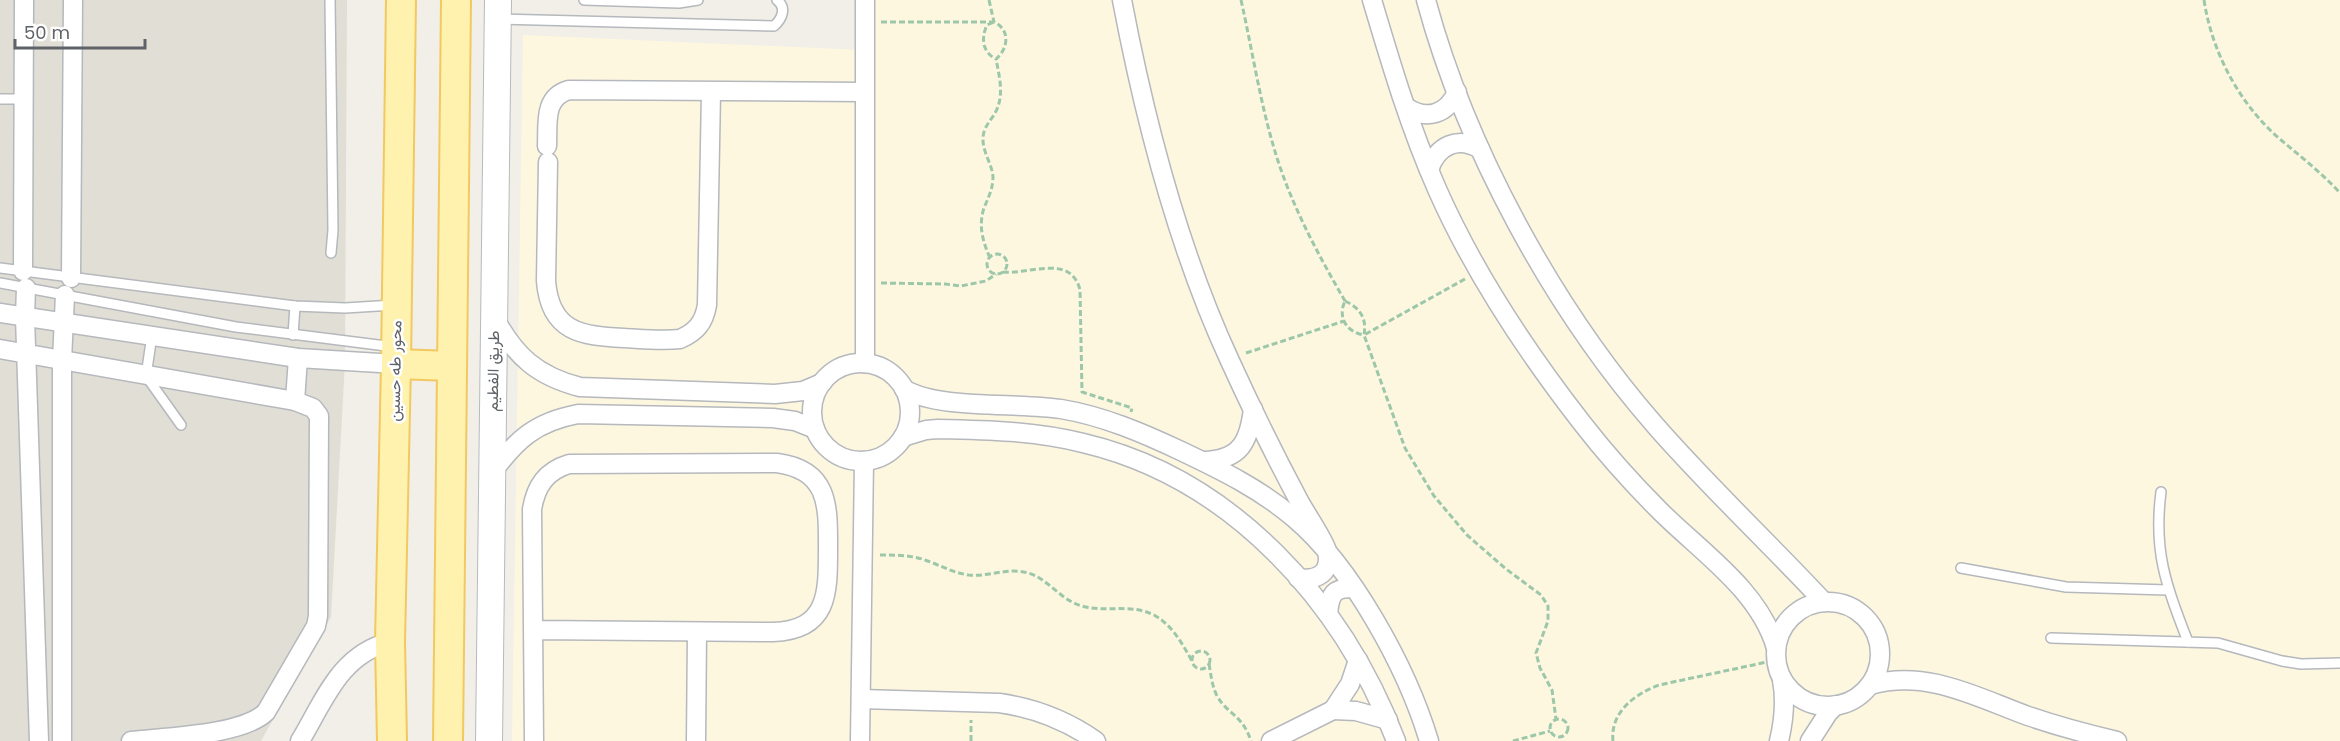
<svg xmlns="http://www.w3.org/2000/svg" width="2340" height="741" font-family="Poppins,Vazirmatn,sans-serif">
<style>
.commercial{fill:#fef7e0}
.education{fill:#e1ded6}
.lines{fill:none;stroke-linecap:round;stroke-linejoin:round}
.lane-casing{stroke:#b5b8bc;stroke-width:12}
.street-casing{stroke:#b5b8bc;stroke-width:21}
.secondary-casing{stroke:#b6babf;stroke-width:28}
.primary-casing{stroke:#f2c960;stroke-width:32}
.path{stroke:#9cc7a9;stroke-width:3;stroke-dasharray:6 3;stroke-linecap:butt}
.lane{stroke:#fff;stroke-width:9}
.street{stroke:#fff;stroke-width:18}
.secondary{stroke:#fff;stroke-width:26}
.primary{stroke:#fff2af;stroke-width:28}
.labels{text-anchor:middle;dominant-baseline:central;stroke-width:5;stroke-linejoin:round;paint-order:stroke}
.street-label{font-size:16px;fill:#5f6368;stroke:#fff}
</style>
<rect width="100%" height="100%" fill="#f1efe8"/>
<polygon class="commercial" points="863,0 2340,0 2340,741 512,741 523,35 861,50"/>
<polygon class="education" points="0,0 347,0 345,362 331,617 261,741 0,741"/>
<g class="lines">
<defs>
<g id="lane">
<polyline points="330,0 333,230 331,253"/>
<polyline points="584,0 679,3 698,0"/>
<path d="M 498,19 L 774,26 C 782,19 787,8 777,0"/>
<polyline points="0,99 24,99"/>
<polyline points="0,268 295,306 345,308 394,305"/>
<polyline points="0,283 236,327 394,347"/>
<polyline points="152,335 146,376 181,425"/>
<polyline points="293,335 295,306"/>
<path d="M 2161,492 C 2153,553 2167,587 2188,642"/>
<polyline points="1961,568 2066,587 2168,590"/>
<polyline points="2051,638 2218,643 2282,661 2301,664 2340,663"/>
</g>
<g id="street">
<path d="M 1122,0 C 1145,121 1178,249 1230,361 C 1251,407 1274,454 1298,499 C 1304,511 1325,541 1327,551 C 1332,573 1317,581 1298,578"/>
<path d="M 1372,0 C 1391,64 1410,128 1437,189 C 1474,273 1526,351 1582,423 C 1606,454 1633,484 1660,511 C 1701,552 1759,590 1776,648"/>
<path d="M 1426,0 C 1466,148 1553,308 1654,424 C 1707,485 1767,541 1823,601"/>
<path d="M 1406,107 C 1427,121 1447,114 1457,92"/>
<path d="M 547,146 C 548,124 543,97 569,90 L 864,92"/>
<path d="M 548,162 L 546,281 C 550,332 581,336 624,338 C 643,339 661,341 680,339 C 696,332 704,323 707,305 L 711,92"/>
<path d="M 1429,170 C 1437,145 1458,136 1480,149"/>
<polyline points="23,271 24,0"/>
<polyline points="71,278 73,0"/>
<polyline points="26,288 25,317 39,741"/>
<polyline points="0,313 298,358 396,364"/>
<path d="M 494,317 C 515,356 537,376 580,387 L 775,394 L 803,391 L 822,383"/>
<path d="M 0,349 L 295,401 L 313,408 L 319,416 L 318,616 L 316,626 L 266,712 C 243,735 166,737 131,741"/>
<polyline points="865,363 865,0"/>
<circle cx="861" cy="412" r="49"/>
<path d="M 904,389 C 940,410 1017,402 1061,409 C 1103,416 1143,433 1181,451 C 1221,470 1260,489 1294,518 C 1352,567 1407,668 1429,741"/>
<polyline points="295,401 298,358"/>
<path d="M 903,437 L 926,430 L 938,429 C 987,430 1035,431 1083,443 C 1232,478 1343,602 1396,741"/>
<path d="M 1204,461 C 1240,460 1249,442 1253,409"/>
<path d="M 491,474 C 516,440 535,422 578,414 L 773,418 L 795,421 L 815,429"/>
<circle cx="1828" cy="654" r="52"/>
<path d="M 1328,614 C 1330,594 1333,588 1353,588"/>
<path d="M 1870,685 C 1927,669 1976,697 2028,716 C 2057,726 2087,734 2117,741"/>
<path d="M 861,699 L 999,703 C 1036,708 1066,720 1096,741"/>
<polyline points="1333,710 1356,711 1388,720"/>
<polyline points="62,741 62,361 65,295"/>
<path d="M 300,741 C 324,701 340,654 390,642"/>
<path d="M 534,741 L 532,509 C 536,486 546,471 569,464 L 777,463 C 830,470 828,507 828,550 C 828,594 828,630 773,632 L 535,630"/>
<polyline points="696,741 697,632"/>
<polyline points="860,741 864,461"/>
<polyline points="1271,741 1333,710 1350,684 1358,660"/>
<path d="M 1779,741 C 1784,720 1786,701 1782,680"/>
<polyline points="1810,741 1828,713 1836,705"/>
</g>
<polyline id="secondary" points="489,741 498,0"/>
<g id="primary">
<polyline points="396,364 452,366"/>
<polyline points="392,741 390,642 396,364 401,0"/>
<polyline points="448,741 456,0"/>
</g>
</defs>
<use href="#lane" class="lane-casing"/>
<use href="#street" class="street-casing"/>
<use href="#secondary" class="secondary-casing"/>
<use href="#primary" class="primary-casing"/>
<g class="path">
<polyline points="989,0 994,22"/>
<path d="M 1241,0 C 1253,53 1261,109 1278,161 C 1294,210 1319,256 1345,301"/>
<path d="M 2204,0 C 2212,53 2240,105 2281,140 C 2301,157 2322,173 2340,193"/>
<path d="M 881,22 L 994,22 C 1010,29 1009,48 996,59 C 982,52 981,38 987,25 L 994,22"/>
<circle cx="997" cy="264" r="10"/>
<path d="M 990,258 C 983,242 978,226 984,208 C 988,198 993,189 993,177 C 992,163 982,152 983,137 C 984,125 993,119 997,109 C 1004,93 999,75 996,59"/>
<path d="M 1003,272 C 1028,275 1071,253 1080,290 L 1082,392 L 1132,408 L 1131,412"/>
<polyline points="1465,279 1364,335 1405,448 1434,496 1467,535 1506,569 1541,595 1548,606 1548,621 1536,653 1540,668 1552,690 1556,719"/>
<polyline points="881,283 945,284 961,286 986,281 996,274"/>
<path d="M 1345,301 C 1360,308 1367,318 1364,335 C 1347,332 1337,318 1345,301 Z"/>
<polyline points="1246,353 1344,321"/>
<path d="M 880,555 C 895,555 911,555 925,560 C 940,565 953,573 969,575 C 989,577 1008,567 1028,573 C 1049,579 1060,600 1082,606 C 1106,613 1130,603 1154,615 C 1172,625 1182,643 1192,661"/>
<circle cx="1201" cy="660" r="9"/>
<path d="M 1209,664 C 1211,675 1212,686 1217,696 C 1229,716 1242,714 1251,741"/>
<circle cx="1559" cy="728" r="9"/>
<polyline points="971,741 971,720"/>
<polyline points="1513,741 1550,731"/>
<path d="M 1613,741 C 1610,712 1635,694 1659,685 L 1767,662"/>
</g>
<use href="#lane" class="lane"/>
<use href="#street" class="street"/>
<use href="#secondary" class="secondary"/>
<use href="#primary" class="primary"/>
</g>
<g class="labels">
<g class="street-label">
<text transform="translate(395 371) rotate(-89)">محور طه حسين</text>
<text transform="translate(493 371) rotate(-89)">طريق الفطيم</text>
</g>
</g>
<path d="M15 39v9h130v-9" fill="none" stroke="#5f6368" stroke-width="3"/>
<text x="24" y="39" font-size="18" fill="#5f6368" stroke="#ffffff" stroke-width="4.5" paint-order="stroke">50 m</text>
</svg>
